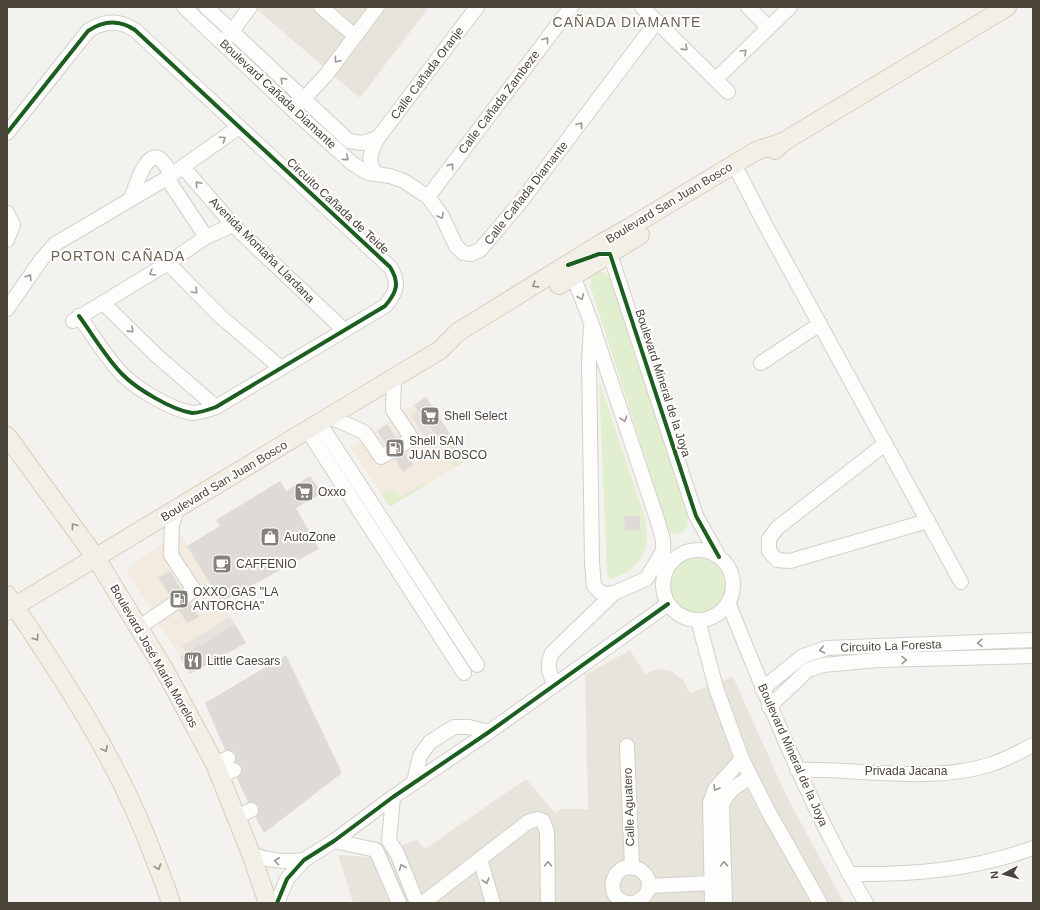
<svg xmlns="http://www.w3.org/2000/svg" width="1040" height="910" font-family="Helvetica,sans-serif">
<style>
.residential{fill:#e7e4dc}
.commercial{fill:#f3ebdf}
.green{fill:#e1eecf}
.parking{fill:#e6e3df}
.building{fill:#dedbd6}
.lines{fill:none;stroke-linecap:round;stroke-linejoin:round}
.minor-casing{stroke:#d2d0cb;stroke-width:16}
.major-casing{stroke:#d6cebb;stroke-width:20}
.minor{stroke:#fdfdfc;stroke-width:14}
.major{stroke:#f2efe6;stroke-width:18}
.cycleway-casing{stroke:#fff;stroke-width:6}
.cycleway{stroke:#1b5e20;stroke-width:4}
.oneway{stroke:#9b9791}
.oneway2{stroke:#969187}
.labels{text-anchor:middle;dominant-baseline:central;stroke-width:4;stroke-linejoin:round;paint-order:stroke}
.street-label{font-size:12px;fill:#4b4439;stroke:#fff}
.poi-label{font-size:12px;fill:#4b4439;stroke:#fff;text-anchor:start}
.quarter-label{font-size:14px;letter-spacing:1px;fill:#6e6250;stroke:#fff}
</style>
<rect width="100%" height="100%" fill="#f4f2ee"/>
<g class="residential">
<polygon points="254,7 429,7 360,98"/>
<polygon points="630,650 645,674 657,669 671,671 683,680 690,693 733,677 786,795 844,903 353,903 338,855 369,857 417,840 425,849 526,779 555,813 562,809 588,809 585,675"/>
</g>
<g class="commercial">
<polygon points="426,397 467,460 390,507 350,447"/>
<polygon points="179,532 246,643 190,674 126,569"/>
</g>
<g class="green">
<path d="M 597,271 L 604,272 L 611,279 L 688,518 L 687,527 C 682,534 678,535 670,533 L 667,526 L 590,285 L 592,275 Z"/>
<path d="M 599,380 L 645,518 C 651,549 643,567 612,579 L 608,577 L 607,572 Z"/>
<polygon points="455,441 467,460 455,467 443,448"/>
<polygon points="432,481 390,507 382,495 386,491 396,491 400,497 424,483"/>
<circle cx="697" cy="586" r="28"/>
</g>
<g class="parking">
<polygon points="417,410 440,444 432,449 410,415"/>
<polygon points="230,617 235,624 186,653 182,646"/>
</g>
<g class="building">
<polygon points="426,397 455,441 444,447 414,405"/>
<polygon points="387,424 396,438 386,445 377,431"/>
<polygon points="405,453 413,465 403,472 395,459"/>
<polygon points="310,476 322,493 296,508 319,549 221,602 187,546 220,526 216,520 280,481 286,491"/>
<polygon points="624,516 640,516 640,530 625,531"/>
<polygon points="170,571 181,589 170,596 158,578"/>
<polygon points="190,603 199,617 187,623 179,611"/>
<polygon points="235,624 246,643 190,674 180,657"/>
<polygon points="286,655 342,773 264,833 255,817 258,814 259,807 255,803 248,802 237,778 242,771 242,766 235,762 236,755 233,751 225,750 205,703"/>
</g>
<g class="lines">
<defs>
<g id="minor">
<polyline points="184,7 293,110 353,164 368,173 390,176 404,181 428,197 442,216 456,246 463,253 471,254 480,250 519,204 657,21"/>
<polyline points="206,7 349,141 362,143 378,138"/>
<polyline points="321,7 355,36"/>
<polyline points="642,7 728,92"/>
<polyline points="748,7 768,27"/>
<polyline points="227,38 250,7"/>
<polyline points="716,79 790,7"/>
<polyline points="297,106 326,75 377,7"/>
<path d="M 7,133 L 88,31 C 104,20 120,20 135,30 L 390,267 C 400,283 397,292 385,306 L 216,407 C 208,410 200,413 192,413 C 172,410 137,389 123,375 C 106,358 93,335 79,316"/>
<polyline points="183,167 233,225 344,330"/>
<path d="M 376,173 C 366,161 371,151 378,138 L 477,7"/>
<polyline points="739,174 767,228 961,582"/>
<polyline points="167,178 206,237"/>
<polyline points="428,197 571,7"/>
<path d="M 131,198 C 135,189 146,149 160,159 C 165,163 168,170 172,174"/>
<polyline points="7,213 13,225 7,240"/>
<polyline points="601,254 610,254 696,516 719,557"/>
<polyline points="168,263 220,316 281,368"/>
<polyline points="576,268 573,276 591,322 657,519 663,540 664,577"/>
<polyline points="103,303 157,356 216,407"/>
<polyline points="7,309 41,260 55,244 167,178 239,127"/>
<polyline points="73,321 168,263 206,237 233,225"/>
<polyline points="591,328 589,361 592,563 594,586 600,592 605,594 614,593 646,579 662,553"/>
<polyline points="761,363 820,324"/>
<polyline points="330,417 364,432 381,457 412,439 393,410 394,378"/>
<polyline points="320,424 477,665"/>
<polyline points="308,431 464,673"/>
<polyline points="885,444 777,528 769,539 769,551 777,560 790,561 928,521"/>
<circle cx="698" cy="585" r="35"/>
<path d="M 728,602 C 758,677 788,751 823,823 C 837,850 850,877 866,903"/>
<polyline points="698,620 716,688 742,759 767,809 820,903"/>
<polyline points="138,628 194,590 171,555 172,524 177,510"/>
<path d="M 554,684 C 549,672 546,665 552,653 L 614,593"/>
<polyline points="762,689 803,656 827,648 1033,640"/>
<polyline points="769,707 808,670 823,665 878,660 1033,656"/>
<polyline points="627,746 632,867"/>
<polyline points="215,764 228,758"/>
<path d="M 797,770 C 861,768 930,784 992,764 C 1006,759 1020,752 1033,745"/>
<polyline points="220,776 234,770"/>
<polyline points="414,782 420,756 430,742 454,727 469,727 489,732"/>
<polyline points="393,797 389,841 397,853 417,903"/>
<polyline points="237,817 251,810"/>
<polyline points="334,841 376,850 399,903"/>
<path d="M 251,854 C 269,861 284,862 304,860"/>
<polyline points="480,859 493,903"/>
<path d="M 849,874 C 912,875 973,870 1033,848"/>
<polyline points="649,886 711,883"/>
<polyline points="277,903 287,879 304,860 334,841 393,797 489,732 668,604"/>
<polyline points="423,903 528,822 538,819 543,821 547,832 548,903"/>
<path d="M 628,903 C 602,899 612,861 635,868 C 640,869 644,872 647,877 C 653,889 644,900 633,903"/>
<polyline points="712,903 710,803 715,789 742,759"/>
<path d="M 725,903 L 722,805 C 727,791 737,785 750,778"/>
</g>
<g id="major">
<polyline points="775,150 783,142 1007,7"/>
<polyline points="559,285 640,235"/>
<polyline points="7,436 96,558 164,669 215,764 251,854 268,903"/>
<path d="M 7,595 C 64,679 119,762 154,857 C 160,872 166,887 171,903"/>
<polyline points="7,611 440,350 458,332 602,243 627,229 756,151 783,142"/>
</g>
</defs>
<use href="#minor" class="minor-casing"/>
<use href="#major" class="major-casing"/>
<use href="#minor" class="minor"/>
<use href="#major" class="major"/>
<defs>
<g id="cycleway">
<path d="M 7,133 L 88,31 C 104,20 120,20 135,30 L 390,267 C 400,283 397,292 385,306 L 216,407 C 208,410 200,413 192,413 C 172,410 137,389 123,375 C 106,358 93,335 79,316"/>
<polyline points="568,265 599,254 610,254 696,516 719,557"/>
<polyline points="277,903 287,879 304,860 334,841 393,797 489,732 668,604"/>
</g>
</defs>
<use href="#cycleway" class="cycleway-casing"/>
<use href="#cycleway" class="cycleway"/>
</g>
<defs><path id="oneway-chevron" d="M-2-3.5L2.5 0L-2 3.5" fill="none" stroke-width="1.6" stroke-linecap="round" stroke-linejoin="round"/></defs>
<g class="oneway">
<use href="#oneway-chevron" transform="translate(546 40) rotate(-53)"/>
<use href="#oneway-chevron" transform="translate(685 48) rotate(44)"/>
<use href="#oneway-chevron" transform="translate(744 52) rotate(-45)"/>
<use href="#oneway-chevron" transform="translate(337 60) rotate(127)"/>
<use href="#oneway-chevron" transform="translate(283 80) rotate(-135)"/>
<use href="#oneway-chevron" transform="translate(580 125) rotate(-53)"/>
<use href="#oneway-chevron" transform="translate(223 139) rotate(-35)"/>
<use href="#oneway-chevron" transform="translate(346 158) rotate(41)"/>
<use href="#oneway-chevron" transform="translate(451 166) rotate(-53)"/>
<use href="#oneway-chevron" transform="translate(198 184) rotate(-131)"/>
<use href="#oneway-chevron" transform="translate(441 216) rotate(61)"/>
<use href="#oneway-chevron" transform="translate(152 273) rotate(149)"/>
<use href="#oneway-chevron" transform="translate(29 277) rotate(-56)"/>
<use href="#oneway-chevron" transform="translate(195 291) rotate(46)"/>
<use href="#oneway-chevron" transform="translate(581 297) rotate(68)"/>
<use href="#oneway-chevron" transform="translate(131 330) rotate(44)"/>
<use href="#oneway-chevron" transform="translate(624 419) rotate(72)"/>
<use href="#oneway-chevron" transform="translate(980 643) rotate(178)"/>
<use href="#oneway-chevron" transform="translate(822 650) rotate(167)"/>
<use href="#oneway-chevron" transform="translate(904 660) rotate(-1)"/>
<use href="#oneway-chevron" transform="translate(716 788) rotate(120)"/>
<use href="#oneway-chevron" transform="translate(277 861) rotate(-173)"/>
<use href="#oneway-chevron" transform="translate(548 864) rotate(-90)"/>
<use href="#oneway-chevron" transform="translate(724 864) rotate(-92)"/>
<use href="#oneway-chevron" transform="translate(402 867) rotate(-112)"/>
<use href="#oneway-chevron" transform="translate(486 881) rotate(74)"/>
</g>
<g class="oneway2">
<use href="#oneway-chevron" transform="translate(535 285) rotate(148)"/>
<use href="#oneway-chevron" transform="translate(74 526) rotate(-126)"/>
<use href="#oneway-chevron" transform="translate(36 638) rotate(56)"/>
<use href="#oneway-chevron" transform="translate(105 749) rotate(62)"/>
<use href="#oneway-chevron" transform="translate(158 867) rotate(70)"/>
</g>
<defs>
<symbol id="supermarket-square" viewBox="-11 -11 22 22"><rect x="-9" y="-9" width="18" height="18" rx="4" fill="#868178" stroke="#fff"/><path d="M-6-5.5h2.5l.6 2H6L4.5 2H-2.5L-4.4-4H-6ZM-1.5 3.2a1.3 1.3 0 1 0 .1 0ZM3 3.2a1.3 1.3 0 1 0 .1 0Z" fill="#fff"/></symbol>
<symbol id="fuel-square" viewBox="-11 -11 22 22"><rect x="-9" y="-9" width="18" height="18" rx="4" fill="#868178" stroke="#fff"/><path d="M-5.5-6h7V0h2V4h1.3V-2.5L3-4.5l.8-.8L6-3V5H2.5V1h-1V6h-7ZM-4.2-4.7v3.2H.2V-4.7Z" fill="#fff"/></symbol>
<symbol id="shop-square" viewBox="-11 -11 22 22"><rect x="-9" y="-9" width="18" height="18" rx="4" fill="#868178" stroke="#fff"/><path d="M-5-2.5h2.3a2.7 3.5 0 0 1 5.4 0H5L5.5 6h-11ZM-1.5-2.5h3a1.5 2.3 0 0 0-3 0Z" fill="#fff"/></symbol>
<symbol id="cafe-square" viewBox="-11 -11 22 22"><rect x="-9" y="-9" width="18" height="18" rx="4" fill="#868178" stroke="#fff"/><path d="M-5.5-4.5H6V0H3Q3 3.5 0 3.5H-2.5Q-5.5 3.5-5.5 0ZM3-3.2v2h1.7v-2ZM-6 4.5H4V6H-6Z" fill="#fff"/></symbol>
<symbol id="restaurant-square" viewBox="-11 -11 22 22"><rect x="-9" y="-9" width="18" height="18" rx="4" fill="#868178" stroke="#fff"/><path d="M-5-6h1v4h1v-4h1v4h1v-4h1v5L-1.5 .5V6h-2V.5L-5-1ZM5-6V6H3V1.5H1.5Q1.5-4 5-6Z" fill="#fff"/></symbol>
</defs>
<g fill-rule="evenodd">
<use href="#supermarket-square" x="419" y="405" width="22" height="22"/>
<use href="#fuel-square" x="384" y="437" width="22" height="22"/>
<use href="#supermarket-square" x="293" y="481" width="22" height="22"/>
<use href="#shop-square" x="259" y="526" width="22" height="22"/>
<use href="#cafe-square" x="211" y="553" width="22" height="22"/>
<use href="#fuel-square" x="168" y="588" width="22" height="22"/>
<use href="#restaurant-square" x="182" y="650" width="22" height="22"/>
</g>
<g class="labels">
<g class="street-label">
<text transform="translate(427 73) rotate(-53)">Calle Cañada Oranje</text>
<text transform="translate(278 94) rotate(43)">Boulevard Cañada Diamante</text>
<text transform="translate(499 102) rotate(-53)">Calle Cañada Zambeze</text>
<text transform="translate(526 193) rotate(-52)">Calle Cañada Diamante</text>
<text transform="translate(669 203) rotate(-31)">Boulevard San Juan Bosco</text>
<text transform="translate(338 206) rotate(43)">Circuito Cañada de Teide</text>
<text transform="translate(262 250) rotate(45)">Avenida Montaña Llardana</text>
<text transform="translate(663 383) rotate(72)">Boulevard Mineral de la Joya</text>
<text transform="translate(224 481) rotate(-31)">Boulevard San Juan Bosco</text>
<text transform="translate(891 646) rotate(-2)">Circuito La Foresta</text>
<text transform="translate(154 656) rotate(60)">Boulevard José María Morelos</text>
<text transform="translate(793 755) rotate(66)">Boulevard Mineral de la Joya</text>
<text x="906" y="771">Privada Jacana</text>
<text transform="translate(629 807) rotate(-92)">Calle Aguatero</text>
</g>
<g class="poi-label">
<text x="444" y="416">Shell Select</text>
<text x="409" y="441">Shell SAN<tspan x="409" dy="14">JUAN BOSCO</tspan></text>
<text x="318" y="492">Oxxo</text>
<text x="284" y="537">AutoZone</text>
<text x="236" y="564">CAFFENIO</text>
<text x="193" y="592">OXXO GAS "LA<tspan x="193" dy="14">ANTORCHA"</tspan></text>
<text x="207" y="661">Little Caesars</text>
</g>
<g class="quarter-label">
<text x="627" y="22">CAÑADA DIAMANTE</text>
<text x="118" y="256">PORTON CAÑADA</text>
</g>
</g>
<rect width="1040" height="910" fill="none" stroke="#4b4439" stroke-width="16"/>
<g transform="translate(1004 874) rotate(264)" stroke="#ffffff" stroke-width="3" paint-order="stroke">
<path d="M0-3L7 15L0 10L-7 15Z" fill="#4b4439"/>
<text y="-6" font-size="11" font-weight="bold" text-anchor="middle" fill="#4b4439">N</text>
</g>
</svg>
